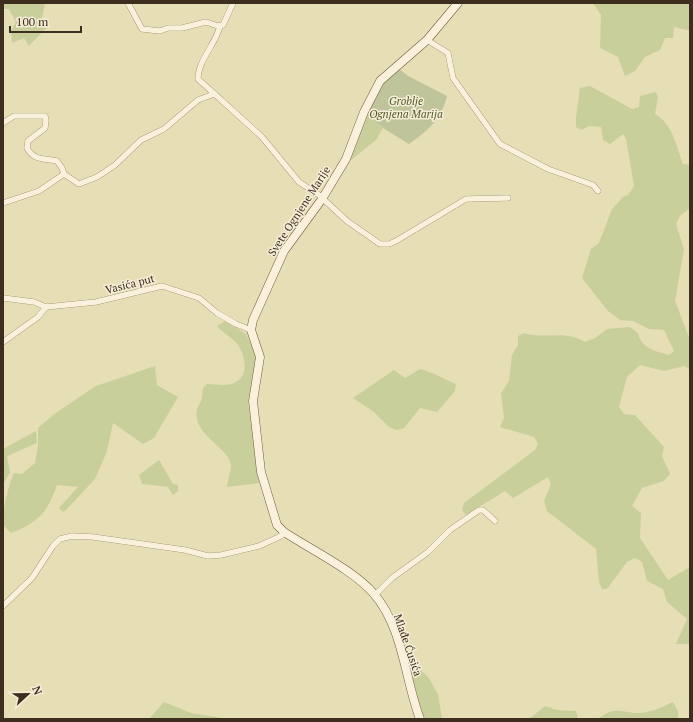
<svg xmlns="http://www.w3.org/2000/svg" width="693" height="722" font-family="'PT Serif',serif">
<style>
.farmland{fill:#e6deb5}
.green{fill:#c9cf9b}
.cemetery{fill:#bfc49a}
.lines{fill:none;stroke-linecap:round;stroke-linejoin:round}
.street-casing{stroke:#8d765c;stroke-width:6}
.secondary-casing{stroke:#6f573f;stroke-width:9}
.street{stroke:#faf1dc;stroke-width:5.5}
.secondary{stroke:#faf1dc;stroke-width:8}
.labels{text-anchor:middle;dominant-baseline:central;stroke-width:3;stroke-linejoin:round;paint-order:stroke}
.park-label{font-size:11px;font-style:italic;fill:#4d5a26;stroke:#f7eed8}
.street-label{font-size:11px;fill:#3d2e20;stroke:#f7eed8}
</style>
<rect width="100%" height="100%" fill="#f0e4c8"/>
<rect class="farmland" x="3" y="3" width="687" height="716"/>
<g class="green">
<polygon points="3,3 55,3 45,4 42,18 47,27 29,46 24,38 12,43 11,31 16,22 9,9 3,9"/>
<polygon points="593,3 690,3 690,31 674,27 673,38 665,38 660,50 645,57 635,71 625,76 618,57 600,48 601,15"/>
<path d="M 590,86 L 632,109 L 639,107 L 640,96 L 656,92 L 658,97 L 655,114 C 673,124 676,146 683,164 L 690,165 L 690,208 L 680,216 L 676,224 L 684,249 L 675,301 L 690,340 L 690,370 L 685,366 L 664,371 L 640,365 L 627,377 L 619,407 L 624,414 L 635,415 L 664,447 L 662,456 L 670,474 L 664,481 L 642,488 L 632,506 L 641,513 L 640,538 L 668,580 L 690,567 L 690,644 L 676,644 L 687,619 L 667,602 L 663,589 L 647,581 L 642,562 L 635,558 L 627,562 L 607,589 L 602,589 L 599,582 L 596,549 L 547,511 L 544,501 L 551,484 L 548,477 L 513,498 L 505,491 L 466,515 L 462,510 L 464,503 L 535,450 L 538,444 L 534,437 L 500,427 L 504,418 L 501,393 L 509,381 L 512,355 L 518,345 L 518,336 L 524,333 C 545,340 564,329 585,342 L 595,338 L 607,329 L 630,327 L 638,333 C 641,348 655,351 669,355 L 674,351 L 664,330 L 649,329 L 633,321 L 620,320 L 608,311 L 582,278 L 591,249 L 599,243 L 612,209 L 623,197 L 628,195 L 634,186 L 626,139 L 623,134 L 610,144 L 603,140 L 601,127 L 589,126 L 582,130 L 576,127 L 576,118 L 580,88 Z"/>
<polygon points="367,115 383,128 376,140 351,160 350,157"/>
<path d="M 225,321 L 246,334 L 255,353 L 256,364 L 248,402 L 257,459 L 259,483 L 227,487 C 227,482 231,471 231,466 C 231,448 191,435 197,409 C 198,406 200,404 201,401 C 204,394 200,389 207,384 C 214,384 224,386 231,384 C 250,379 246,357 238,345 C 233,338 223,333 217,326 Z"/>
<path d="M 155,366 L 157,385 L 178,397 L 154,438 L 143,444 L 113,423 L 107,451 L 95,479 L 66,510 L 63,512 L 59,508 L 78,487 L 57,485 C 47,513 39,522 11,533 C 8,530 4,526 3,523 C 1,515 10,480 14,473 L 22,474 L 35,463 L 38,445 L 38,428 L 53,415 L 96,386 Z"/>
<path d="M 420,369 C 433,372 443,379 456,384 L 455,391 L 437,412 L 420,408 L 404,428 L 397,430 L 389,427 L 374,412 L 353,398 L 394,370 L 405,378 Z"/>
<polygon points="36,431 37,443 7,456 10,472 3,485 3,449"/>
<polygon points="159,460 173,484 178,485 178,491 173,495 168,487 142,484 139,475"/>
<polygon points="405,651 416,666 428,677 438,694 442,719 422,719"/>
<polygon points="164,702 191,713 228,719 149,719"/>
<path d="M 673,702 L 678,711 L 678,719 L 598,719 C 615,705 621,713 640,713 C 652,712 662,707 673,702 Z"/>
<polygon points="545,706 557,710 576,711 578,719 529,719"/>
</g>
<path class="cemetery" d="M 399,69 L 408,76 L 447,96 C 442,118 428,131 409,144 L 383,128 L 367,115 L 382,84 Z"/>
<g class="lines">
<defs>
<g id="street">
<polyline points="128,3 142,29 160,31 168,28 182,28 206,22 218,26 223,25 233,3"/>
<path d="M 220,26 C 216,44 198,60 198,79 L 262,137 L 299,182 L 319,195 L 347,221 L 380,244 L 389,244 L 396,241 L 466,199 L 508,198"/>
<polyline points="427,40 448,53 453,78 500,144 548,169 593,185 598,191"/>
<path d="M 3,123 L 14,116 L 45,116 L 46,120 L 45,128 L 28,141 L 27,148 C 34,161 44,158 57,161 L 62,168 L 64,174 L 79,184 L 97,177 L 115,165 L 141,140 L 164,129 L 198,100 L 214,94"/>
<polyline points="3,203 39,191 64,174"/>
<polyline points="3,298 34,302 46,307 96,302 162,286 199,298 217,313 236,324 251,330"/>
<polyline points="3,342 38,317 46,307"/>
<polyline points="375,595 392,578 428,552 450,530 479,510 483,510 495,521"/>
<polyline points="3,606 32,578 53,546 60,539 72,536 93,537 185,550 208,556 221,555 259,546 281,536 284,532"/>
</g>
<path id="secondary" d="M 420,719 C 405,680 403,627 374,594 C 355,571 310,549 284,532 L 277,525 L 261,472 L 253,401 L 260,357 L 251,330 L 253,320 L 284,251 L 322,199 L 346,159 L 364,112 L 380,81 L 427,40 L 458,3"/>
</defs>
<use href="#street" class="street-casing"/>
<use href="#secondary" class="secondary-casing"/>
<use href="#street" class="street"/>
<use href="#secondary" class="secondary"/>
</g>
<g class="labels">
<g class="park-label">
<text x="406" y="101">Groblje<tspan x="406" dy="13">Ognjena Marija</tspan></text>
</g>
<g class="street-label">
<text transform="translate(299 211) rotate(-57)">Svete Ognjene Marije</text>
<text transform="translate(130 284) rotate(-14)">Vasića put</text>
<text transform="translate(408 645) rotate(71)">Mlađe Ćusića</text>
</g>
</g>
<rect width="693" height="722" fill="none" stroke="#3d2e20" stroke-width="8"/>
<g transform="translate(28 694) rotate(68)" stroke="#f7eed8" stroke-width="3" paint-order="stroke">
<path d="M0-3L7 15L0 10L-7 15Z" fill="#3d2e20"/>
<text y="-6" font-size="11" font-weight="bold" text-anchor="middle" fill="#3d2e20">N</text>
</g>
<path d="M10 26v6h71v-6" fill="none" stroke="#3d2e20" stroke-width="2"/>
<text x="16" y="26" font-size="12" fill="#3d2e20" stroke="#f7eed8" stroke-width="3" paint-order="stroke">100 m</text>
</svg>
